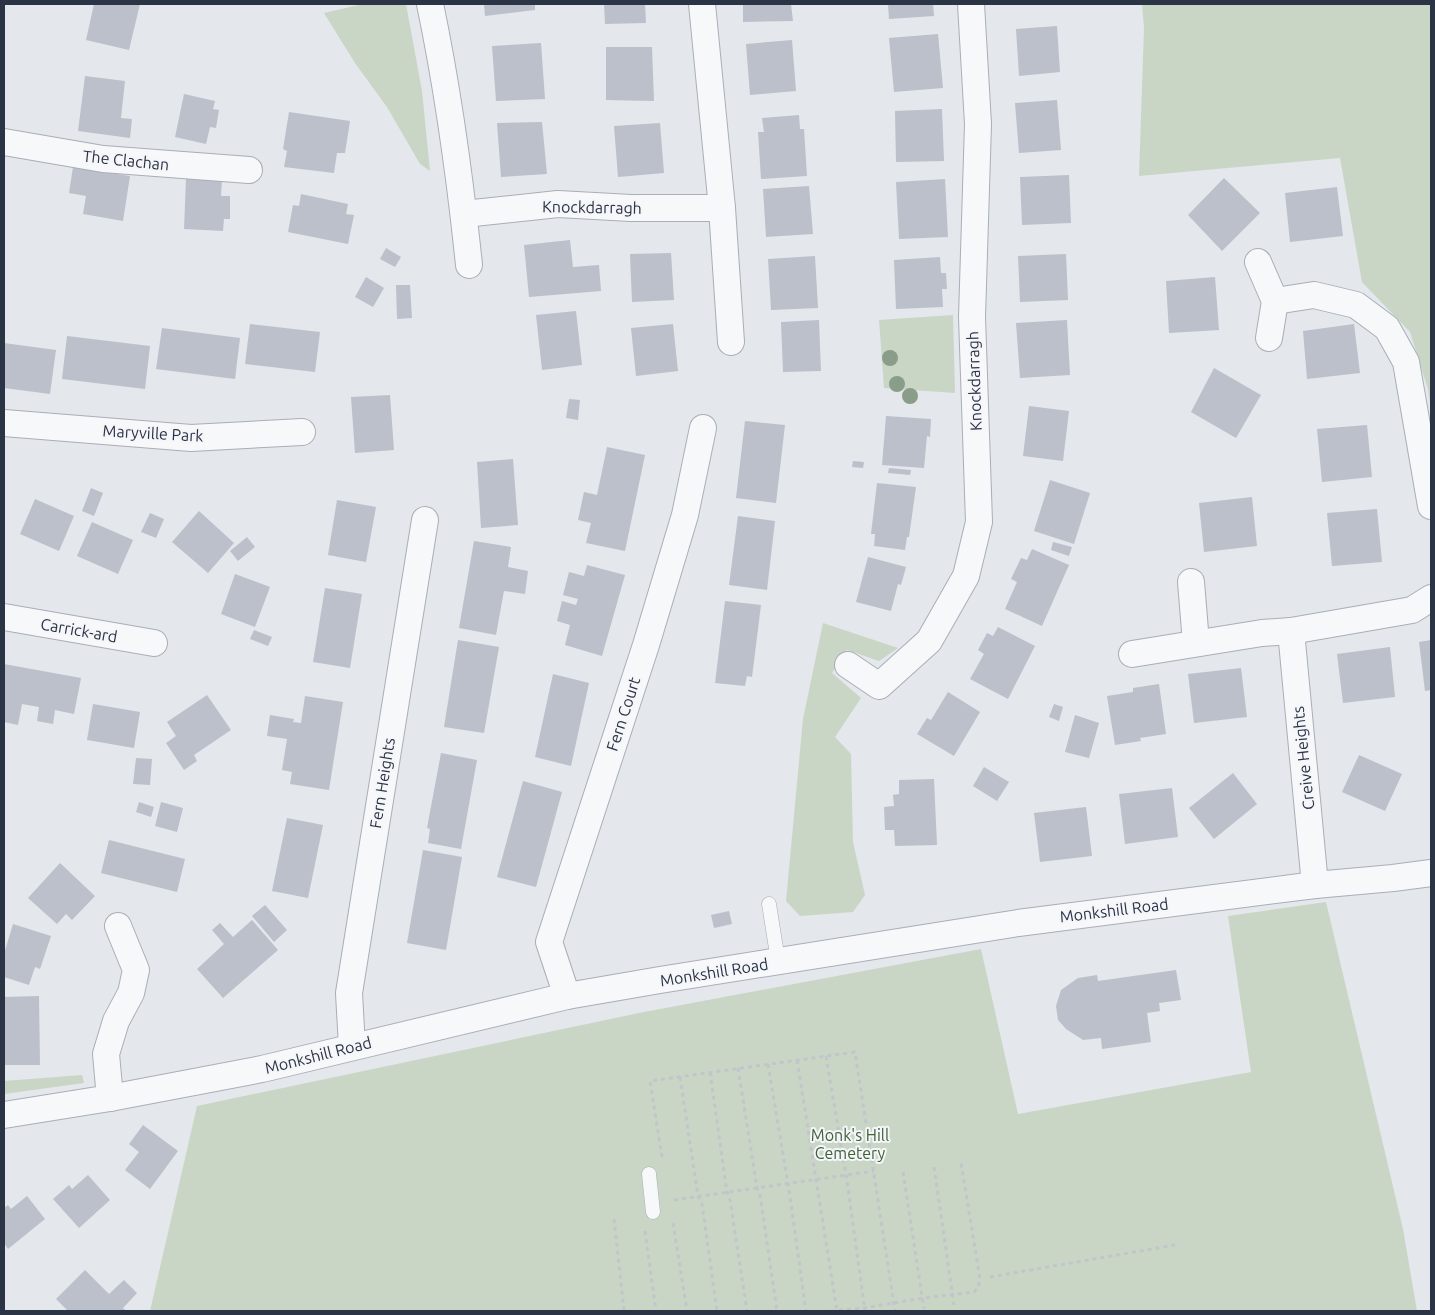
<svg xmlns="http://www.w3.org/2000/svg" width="1435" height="1315" font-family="Ubuntu,sans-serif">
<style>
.green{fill:#c9d6c5}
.building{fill:#bbc0ca}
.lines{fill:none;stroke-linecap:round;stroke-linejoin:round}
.lane-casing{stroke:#a9aeb7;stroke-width:15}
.street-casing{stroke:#a9aeb7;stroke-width:28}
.path{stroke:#c2c5cb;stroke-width:3;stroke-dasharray:4 4;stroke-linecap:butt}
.lane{stroke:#f7f8fa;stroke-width:14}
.street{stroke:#f7f8fa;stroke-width:26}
.tree{fill:#899d89}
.labels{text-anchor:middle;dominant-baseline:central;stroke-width:4;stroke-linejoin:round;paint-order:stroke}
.street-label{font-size:16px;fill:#2b3445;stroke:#f4f6f9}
.park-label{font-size:16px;fill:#3f6138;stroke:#f4f6f9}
</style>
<rect width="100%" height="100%" fill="#e4e7ec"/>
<g class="green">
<polygon points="363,4 406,4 422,91 430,171 420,164 387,107 355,63 324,13"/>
<polygon points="1142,4 1431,4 1431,411 1428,389 1410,332 1362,282 1340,158 1139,176 1144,28"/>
<polygon points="953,315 955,393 884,388 879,320"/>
<polygon points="823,623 898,648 879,661 847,650 832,673 861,698 835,737 851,754 853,842 865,895 853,912 800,916 786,901 803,719"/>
<polygon points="1326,902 1403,1229 1417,1311 150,1311 197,1106 639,1013 981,949 1018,1114 1251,1072 1228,916"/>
<polygon points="82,1075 84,1083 4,1094 4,1081"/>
</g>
<g class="building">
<polygon points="94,4 140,4 129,50 86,40"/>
<polygon points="484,4 535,4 535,10 485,16"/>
<polygon points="604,4 645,4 646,23 605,24"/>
<polygon points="743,4 791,4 793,21 743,22"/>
<polygon points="888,4 933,4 934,16 889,19"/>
<polygon points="1057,26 1060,72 1019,76 1016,29"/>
<polygon points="938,34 943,88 894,92 889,38"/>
<polygon points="792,40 796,91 750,95 746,44"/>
<polygon points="541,43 545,99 496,101 492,46"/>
<polygon points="606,47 652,47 654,101 606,100"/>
<polygon points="85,76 125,81 121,118 132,119 130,138 78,131"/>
<polygon points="184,94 215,101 213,109 219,110 216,128 210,127 206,144 175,137"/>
<polygon points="1057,100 1061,150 1019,153 1015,103"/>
<polygon points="942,109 944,161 896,162 895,111"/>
<polygon points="289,112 350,121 345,153 337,153 334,173 284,167 287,151 283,149"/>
<polygon points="799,115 800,129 804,129 807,176 761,179 758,132 764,132 762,118"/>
<polygon points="542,122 547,174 501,177 497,123"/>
<polygon points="660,123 664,173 618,177 614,126"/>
<polygon points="73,167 130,176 123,221 83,214 86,196 69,193"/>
<polygon points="1069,175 1071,223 1022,225 1020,177"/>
<polygon points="1224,178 1260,213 1222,251 1188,215"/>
<polygon points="186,179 222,180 221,196 230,196 230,219 224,219 223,231 184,229"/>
<polygon points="945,179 948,237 899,239 896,182"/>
<polygon points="809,186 813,234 766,237 763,189"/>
<polygon points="1337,187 1343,236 1290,242 1285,193"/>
<polygon points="301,194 348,204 346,214 354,215 348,244 288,232 293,205 299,206"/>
<polygon points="570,240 573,267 599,265 601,291 529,297 524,245"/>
<polygon points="386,248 401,257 395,267 380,259"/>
<polygon points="671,253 674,300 632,302 630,254"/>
<polygon points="1066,254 1068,300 1020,302 1018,256"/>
<polygon points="815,256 818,308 771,310 768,259"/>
<polygon points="940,257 941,273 946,273 947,289 942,289 943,307 896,309 894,260"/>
<polygon points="366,277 384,288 373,307 355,297"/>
<polygon points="1215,277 1219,330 1169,333 1166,281"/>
<polygon points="396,285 410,285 412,318 397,319"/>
<polygon points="576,311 582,365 542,370 536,315"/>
<polygon points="819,320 821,371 783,372 781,322"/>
<polygon points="1067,320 1070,375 1020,378 1016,323"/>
<polygon points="250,324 320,332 315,372 245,364"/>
<polygon points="673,324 678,371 636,376 631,328"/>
<polygon points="1354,324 1360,373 1307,379 1303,331"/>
<polygon points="162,328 240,338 235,379 156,369"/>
<polygon points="67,336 150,346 145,389 62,379"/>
<polygon points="4,343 56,350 50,394 4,388"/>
<polygon points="1214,368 1261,395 1236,438 1191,412"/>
<polygon points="390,395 394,450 355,453 351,397"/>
<polygon points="569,399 580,400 578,420 566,418"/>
<polygon points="1029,406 1069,411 1063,461 1023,456"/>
<polygon points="886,416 931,419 930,437 927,436 924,468 882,465"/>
<polygon points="745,421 785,425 776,503 736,498"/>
<polygon points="1367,425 1372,477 1322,482 1317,429"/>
<polygon points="607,447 645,455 625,551 586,543 591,523 578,520 584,492 597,495"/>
<polygon points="513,459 518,525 481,528 477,462"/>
<polygon points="853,461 864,462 863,468 852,467"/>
<polygon points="889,468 911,470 910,475 888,473"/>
<polygon points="1050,480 1090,493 1074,544 1034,531"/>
<polygon points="877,483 916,487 909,537 907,537 905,550 874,546 875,534 871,534"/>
<polygon points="91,488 103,493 94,516 82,511"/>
<polygon points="1252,497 1257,546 1204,552 1199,503"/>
<polygon points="35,499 74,516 59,551 20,534"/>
<polygon points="337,500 376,507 366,562 328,555"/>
<polygon points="1377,509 1382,562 1332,566 1327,513"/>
<polygon points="199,511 234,543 208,573 172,542"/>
<polygon points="150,513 164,519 156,538 141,532"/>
<polygon points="738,516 775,521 767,590 729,585"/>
<polygon points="92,522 133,540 118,574 77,556"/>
<polygon points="247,537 255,547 238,561 230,551"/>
<polygon points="474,541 511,547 508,567 528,571 525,594 504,591 496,635 459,628"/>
<polygon points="1053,542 1072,547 1069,556 1051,550"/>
<polygon points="1032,549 1069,565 1042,626 1005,609 1017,582 1011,579 1021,558 1027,560"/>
<polygon points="868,557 906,567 901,585 898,584 891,611 856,602"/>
<polygon points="587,565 625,575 602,656 565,645 570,625 557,621 562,601 576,605 578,599 563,595 569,572 584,576"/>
<polygon points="235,574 270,587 255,627 221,614"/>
<polygon points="325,588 362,594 350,668 313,662"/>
<polygon points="725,601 761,605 752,677 747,676 745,686 715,683"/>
<polygon points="998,627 1035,646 1008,699 970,679 984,654 978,650 987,633 993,636"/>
<polygon points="254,630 272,637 268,646 250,639"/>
<polygon points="458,640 499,647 484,733 444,727"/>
<polygon points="1431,640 1431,690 1425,691 1419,642"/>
<polygon points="1390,647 1395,697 1343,703 1337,654"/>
<polygon points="4,664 81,678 74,714 55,710 53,724 37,721 39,707 22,704 18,725 4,722"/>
<polygon points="1241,668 1247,717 1194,723 1188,674"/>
<polygon points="553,674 589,683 571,766 535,757"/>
<polygon points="1159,684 1166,734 1140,738 1141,741 1115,745 1107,696 1133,692 1133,688"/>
<polygon points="948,692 980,712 954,756 917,734 927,718 931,720"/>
<polygon points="207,695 231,730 194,755 197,761 184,770 166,743 176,736 167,722"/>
<polygon points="305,696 343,702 329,790 290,784 292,772 282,770 287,739 267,736 270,715 294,719 293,722 301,723"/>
<polygon points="93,704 140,712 134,748 87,740"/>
<polygon points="1054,704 1063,707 1059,721 1049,717"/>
<polygon points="1075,715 1099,723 1089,758 1065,752"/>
<polygon points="441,753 477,760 461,849 428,843 430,829 427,828"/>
<polygon points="1359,755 1402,774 1385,811 1342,792"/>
<polygon points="136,758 152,759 150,785 133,784"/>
<polygon points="984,767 1009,782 997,801 973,786"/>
<polygon points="1233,773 1257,804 1214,839 1189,808"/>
<polygon points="934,779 937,845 895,846 894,830 885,830 884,807 894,806 893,795 899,794 899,780"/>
<polygon points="523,781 562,792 536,887 497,877"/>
<polygon points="1172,788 1178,837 1125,844 1119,794"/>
<polygon points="139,802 154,807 151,817 136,812"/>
<polygon points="161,802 183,808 177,832 155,826"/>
<polygon points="1086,807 1092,856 1040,862 1034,813"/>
<polygon points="287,818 323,825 308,898 272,891"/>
<polygon points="109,840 185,859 177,892 101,873"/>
<polygon points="423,850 462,857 446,950 407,943"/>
<polygon points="60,863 95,896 72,920 66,914 57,924 28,898"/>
<polygon points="265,905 287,930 274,942 252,916"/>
<polygon points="729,911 732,924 714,928 711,915"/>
<polygon points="252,920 278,950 223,998 197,969 224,944 212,930 220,923 233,937"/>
<polygon points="13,924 51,936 40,969 35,967 29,985 4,977 4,954"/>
<polygon points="1176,970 1181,1000 1159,1003 1160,1011 1147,1013 1151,1042 1102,1049 1101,1038 1083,1040 1066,1029 1058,1020 1056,1006 1061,990 1078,978 1097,975 1098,981"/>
<polygon points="39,996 40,1065 4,1065 4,997"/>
<polygon points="143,1125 178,1151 150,1189 125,1170 139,1152 129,1144"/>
<polygon points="88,1175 110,1200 79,1228 53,1199 69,1185 72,1189"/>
<polygon points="27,1196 45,1219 8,1249 4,1243 4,1208 8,1205 11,1209"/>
<polygon points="85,1270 109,1294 124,1280 137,1293 123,1308 126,1311 68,1311 56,1299"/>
</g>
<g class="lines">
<defs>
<g id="lane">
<polyline points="769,904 778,961"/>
<polyline points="649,1174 653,1212"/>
</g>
<g id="street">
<path d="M 430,4 C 448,90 460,178 469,265"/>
<polyline points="702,4 722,208 731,342"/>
<polyline points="4,142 103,159 249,170"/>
<polyline points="464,214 558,204 631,208 722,208"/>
<polyline points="1258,262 1275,301 1269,338"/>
<polyline points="1275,301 1314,295 1356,305 1387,328 1406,362 1431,506"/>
<polyline points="4,423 191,438 302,432"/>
<polyline points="1191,582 1196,643"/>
<polyline points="4,617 154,643"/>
<polyline points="1291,631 1315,885"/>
<polyline points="1132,654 1262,633 1291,631 1412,610 1431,598"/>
<polyline points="848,665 879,686 929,641 966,576 979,522 972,317 978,124 971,4"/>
<polyline points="567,996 549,942 646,645 685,515 703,428"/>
<polyline points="352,1047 349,993 425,520"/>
<polyline points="110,1098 106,1054 116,1021 131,993 136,970 118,926"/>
<polyline points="4,1115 110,1098 262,1069 567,996 660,980 1018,923 1315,885 1393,878 1431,873"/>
</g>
</defs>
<use href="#lane" class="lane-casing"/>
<use href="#street" class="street-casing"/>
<g class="path">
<polyline points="826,1056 847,1181 865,1311"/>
<polyline points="797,1060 837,1311"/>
<polyline points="768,1064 789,1190 806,1311"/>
<polyline points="738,1068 757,1188 760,1195 777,1311"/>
<polyline points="710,1072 727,1192 730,1200 747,1311"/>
<polyline points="680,1077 698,1196 702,1204 717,1311"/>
<polyline points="662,1157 650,1081 855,1052 895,1311"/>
<polyline points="934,1167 954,1305"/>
<polyline points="903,1172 924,1309"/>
<polyline points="674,1200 874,1171"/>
<polyline points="614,1219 624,1311"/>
<polyline points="673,1223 687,1311"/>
<polyline points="645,1231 656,1311"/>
<polyline points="990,1277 1175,1245"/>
<polyline points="831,1311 864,1308 923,1298 974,1292 978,1287 980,1279 961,1163"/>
</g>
<use href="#lane" class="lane"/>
<use href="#street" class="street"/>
</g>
<g class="tree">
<circle cx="890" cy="358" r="8"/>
<circle cx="897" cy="384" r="8"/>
<circle cx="910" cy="396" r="8"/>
</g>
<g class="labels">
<g class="street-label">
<text transform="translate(126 160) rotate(6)">The Clachan</text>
<text transform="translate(592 207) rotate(1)">Knockdarragh</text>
<text transform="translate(974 381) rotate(-92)">Knockdarragh</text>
<text transform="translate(153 433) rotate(3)">Maryville Park</text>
<text transform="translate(79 630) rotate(10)">Carrick-ard</text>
<text transform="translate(623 714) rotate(-72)">Fern Court</text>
<text transform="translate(1303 758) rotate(-96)">Creive Heights</text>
<text transform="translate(382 783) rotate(-81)">Fern Heights</text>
<text transform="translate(1114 910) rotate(-7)">Monkshill Road</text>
<text transform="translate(714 972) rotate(-9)">Monkshill Road</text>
<text transform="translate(318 1055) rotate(-14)">Monkshill Road</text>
</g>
<g class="park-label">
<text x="850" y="1135">Monk's Hill<tspan x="850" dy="18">Cemetery</tspan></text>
</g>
</g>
<rect width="1435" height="1315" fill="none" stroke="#2b3445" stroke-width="10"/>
</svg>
